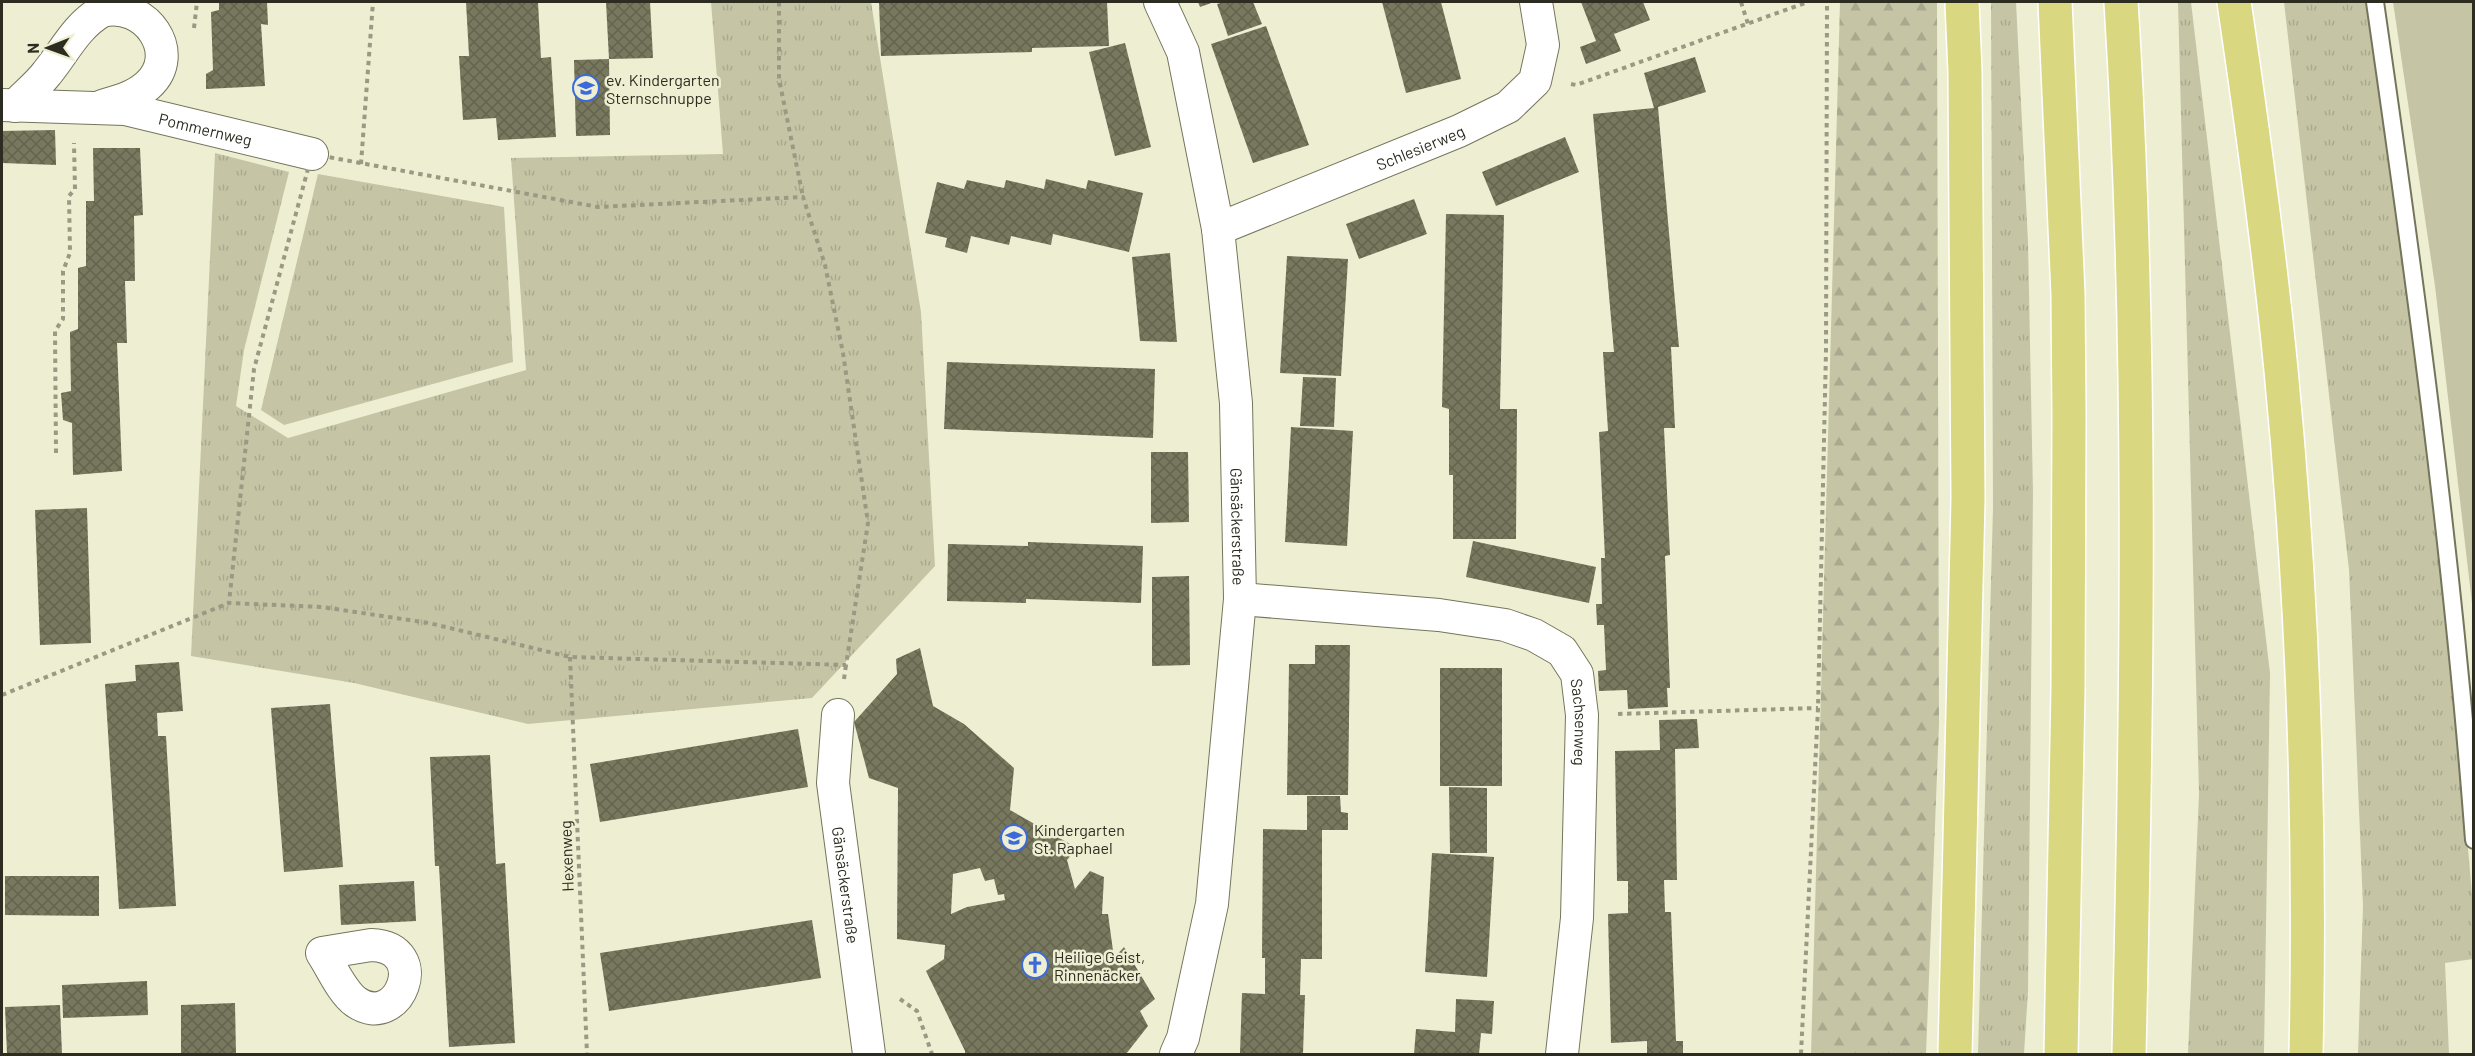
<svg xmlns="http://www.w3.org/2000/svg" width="2475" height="1056" font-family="Barlow,sans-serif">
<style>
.grass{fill:url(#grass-tufts)}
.forest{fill:url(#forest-firs)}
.garden{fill:#c5c5a6}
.building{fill:url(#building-cross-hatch);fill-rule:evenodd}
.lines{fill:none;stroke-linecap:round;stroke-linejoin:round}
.lane-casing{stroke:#75755c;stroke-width:20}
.street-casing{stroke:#75755c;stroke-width:34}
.highway-casing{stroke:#fff;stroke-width:36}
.path{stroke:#999984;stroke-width:4;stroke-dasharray:4.5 4.5;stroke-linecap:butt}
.lane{stroke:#fff;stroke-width:16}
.street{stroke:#fff;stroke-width:32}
.highway{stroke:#d9d77f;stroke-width:33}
.labels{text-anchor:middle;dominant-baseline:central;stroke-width:5;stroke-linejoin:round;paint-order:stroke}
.poi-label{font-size:16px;fill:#2c2c21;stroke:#eeefd2;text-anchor:start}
.street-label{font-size:16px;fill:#2c2c21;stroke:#eeefd2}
</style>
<defs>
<pattern id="grass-tufts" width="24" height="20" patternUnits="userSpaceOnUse" patternTransform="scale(1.5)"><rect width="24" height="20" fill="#c5c5a6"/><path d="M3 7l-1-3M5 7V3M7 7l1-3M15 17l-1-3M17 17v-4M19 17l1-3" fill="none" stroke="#a9a98f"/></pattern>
<pattern id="forest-firs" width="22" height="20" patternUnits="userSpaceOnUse" patternTransform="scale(1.5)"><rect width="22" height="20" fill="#c5c5a6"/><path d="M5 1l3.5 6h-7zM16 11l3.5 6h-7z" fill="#a9a98f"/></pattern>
<pattern id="building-cross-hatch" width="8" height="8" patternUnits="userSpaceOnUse" patternTransform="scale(1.5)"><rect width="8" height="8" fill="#78785f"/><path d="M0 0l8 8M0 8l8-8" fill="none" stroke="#63634e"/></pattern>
</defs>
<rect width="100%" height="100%" fill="#eeefd2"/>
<g class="grass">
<polygon points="711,2 871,2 921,312 935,566 812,698 528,724 354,683 191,656 215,153 289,172 244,350 236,406 288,438 526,370 511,158 723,154"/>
<polygon points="1991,2 2016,2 2028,242 2033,493 2028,991 2024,1054 1978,1054 1993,508"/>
<polygon points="2178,2 2191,2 2270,673 2264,1054 2188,1054 2199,793"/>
<polygon points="2284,2 2368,2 2445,585 2473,906 2473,959 2445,963 2449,1054 2358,1054 2363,906 2349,570"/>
<polygon points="318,174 504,207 513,362 284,425 261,410"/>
</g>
<polygon class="forest" points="1840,2 1937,2 1939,724 1926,1054 1811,1054"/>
<polygon class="garden" points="2393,2 2473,2 2473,612 2435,286"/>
<g class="building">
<polygon points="219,2 267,2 268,25 261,24 265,86 206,89 206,74 213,70 211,12 219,10"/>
<polygon points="466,2 538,2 541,58 551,57 556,137 498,140 496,118 463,120 459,56 469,56"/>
<polygon points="606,2 650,2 653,58 609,59"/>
<polygon points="879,2 1107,2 1109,46 1032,48 1032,52 881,56"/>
<polygon points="1198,2 1214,2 1200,7"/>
<polygon points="1224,2 1253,2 1262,24 1228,36 1217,4"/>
<polygon points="1382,2 1441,2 1461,79 1406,93"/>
<polygon points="1581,2 1643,2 1650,20 1614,34 1621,51 1586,64 1580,47 1596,41"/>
<polygon points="1266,26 1309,145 1253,163 1211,44"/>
<polygon points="1125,43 1151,147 1115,156 1089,52"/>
<polygon points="1695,57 1706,92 1658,107 1679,347 1671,347 1675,428 1664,428 1670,555 1665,556 1670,688 1667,688 1668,707 1628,709 1627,690 1599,691 1598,671 1606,670 1604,625 1597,625 1596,604 1602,604 1601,558 1605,558 1599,432 1608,431 1603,352 1614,352 1593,114 1654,108 1644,73"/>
<polygon points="609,59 610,135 576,136 574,60"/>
<polygon points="55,130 56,165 2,163 2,131"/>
<polygon points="1565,137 1579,172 1496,206 1482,172"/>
<polygon points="93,148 140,148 143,215 134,216 135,281 125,281 127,343 117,343 122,471 73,475 72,423 63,420 61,393 71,391 70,332 78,329 78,268 86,266 86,201 94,201"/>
<polygon points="1046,179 1086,189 1088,180 1143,193 1129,252 1053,234 1051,245 1011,236 1009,245 971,236 967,253 945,247 947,238 925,233 937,182 964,189 967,180 1004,188 1006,180 1044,189"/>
<polygon points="1414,199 1427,234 1359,259 1346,224"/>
<polygon points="1446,214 1504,215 1500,409 1517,409 1516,539 1453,539 1453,475 1449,475 1449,409 1442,407"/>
<polygon points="1170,253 1177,342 1140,341 1132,257"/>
<polygon points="1287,256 1348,259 1341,376 1280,373"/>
<polygon points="947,362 1155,369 1153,438 944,429"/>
<polygon points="1303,377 1336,378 1334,427 1300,426"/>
<polygon points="1291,427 1353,431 1347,546 1285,542"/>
<polygon points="1151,452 1188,452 1189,522 1151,523"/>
<polygon points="87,508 91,643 40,645 35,510"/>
<polygon points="1473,541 1596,567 1589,603 1466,577"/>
<polygon points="1028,542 1143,546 1141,603 1026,599 1026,603 947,601 948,544 1028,546"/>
<polygon points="1189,576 1190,665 1152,666 1152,577"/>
<polygon points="1315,645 1350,645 1348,795 1287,795 1289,664 1315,664"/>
<path d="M 920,648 L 933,706 L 964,724 L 1014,768 L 1010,810 L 1077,848 L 1067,860 L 1075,889 L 1090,871 L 1104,877 L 1102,914 L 1108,914 L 1114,958 L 1124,947 L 1155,999 L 1140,1011 L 1148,1026 L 1126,1054 L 965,1054 L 965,1051 L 926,971 L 944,959 L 945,945 L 897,939 L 898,788 L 869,778 L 854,722 L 897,674 L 896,659 ZM 980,868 L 985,881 L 994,879 L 998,895 L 1004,894 L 1005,900 L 967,907 L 951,914 L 953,874 Z"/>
<polygon points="179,662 183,711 157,713 158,736 166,736 176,906 119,909 105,684 136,681 135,665"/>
<rect x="1440" y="668" width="62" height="118"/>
<polygon points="330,704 343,867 284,872 271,708"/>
<polygon points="1697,719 1699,748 1675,749 1677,880 1664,880 1665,912 1671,912 1676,1041 1683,1041 1683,1054 1647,1054 1647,1041 1611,1043 1608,914 1628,913 1628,881 1617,881 1615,751 1660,750 1659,720"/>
<polygon points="798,729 808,787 600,822 590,764"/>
<polygon points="490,755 496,864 505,863 515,1043 449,1047 439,866 435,866 430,757"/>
<polygon points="1449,787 1487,788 1487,853 1450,853"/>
<polygon points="1307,796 1340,796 1341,812 1348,813 1348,830 1322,830 1322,959 1301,959 1300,995 1305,995 1303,1054 1240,1054 1242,993 1265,994 1265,958 1262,958 1263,829 1307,830"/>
<polygon points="1432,853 1494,857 1487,977 1425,972"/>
<polygon points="5,876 99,876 99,916 5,915"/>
<polygon points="414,881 416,921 341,925 339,885"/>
<polygon points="812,920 821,978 609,1011 600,953"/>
<polygon points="147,981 148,1015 63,1018 62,985"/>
<polygon points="1456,999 1494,1001 1492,1034 1481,1033 1479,1054 1414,1054 1416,1029 1455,1032"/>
<polygon points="235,1003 236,1054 181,1054 181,1005"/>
<polygon points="60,1005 62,1054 7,1054 5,1007"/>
</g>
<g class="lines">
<defs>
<path id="lane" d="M 2375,2 C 2415,280 2453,559 2474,840"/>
<g id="street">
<path id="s1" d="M 1160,2 L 1183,52 L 1218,229 L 1236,403 L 1240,599 L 1212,904 L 1183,1038 L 1176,1054"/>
<path id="s2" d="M 2,105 L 125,109 L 312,154"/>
<path d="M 15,106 C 25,95 38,85 47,73 C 65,51 76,26 102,11 C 145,0 183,53 148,85 C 135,97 119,101 102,106"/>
<path id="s3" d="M 1218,229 L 1459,131 L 1508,107 L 1535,81 L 1543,45 L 1536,2"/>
<path id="s4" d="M 1240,599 L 1439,615 L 1505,625 L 1534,635 L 1562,651 L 1577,674 L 1582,715 L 1577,918 L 1562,1054"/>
<path id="s5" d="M 838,715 L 833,783 L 869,1054"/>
<path d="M 371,945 C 433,947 399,1032 356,1002 C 342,992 332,968 322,953 Z"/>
</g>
<g id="highway">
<polyline points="2055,2 2068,294 2069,415 2068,689 2061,1054"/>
<path d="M 2121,2 C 2143,352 2137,704 2129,1054"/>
<path d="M 2234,2 C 2252,124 2269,247 2281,370 C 2303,597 2311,826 2306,1054"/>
<polyline points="1955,1054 1968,499 1965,72 1962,2"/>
</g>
</defs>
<use href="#lane" class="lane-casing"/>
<use href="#street" class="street-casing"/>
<use href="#highway" class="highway-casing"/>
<g class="path">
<polyline points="779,2 779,79 803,197"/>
<polyline points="1741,2 1748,24"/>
<polyline points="194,28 197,2"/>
<polyline points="1571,84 1576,85 1808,2"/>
<polygon points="312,154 598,207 803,197 825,265 843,353 868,523 846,665 570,657 429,623 322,607 229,603 254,369"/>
<polyline points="361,164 373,2"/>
<polyline points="56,453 55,331 63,319 63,271 70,253 69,196 75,189 74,143"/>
<polyline points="570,657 587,1054"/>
<polyline points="844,679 846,665"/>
<polyline points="2,695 229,603"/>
<polyline points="1618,714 1818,708"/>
<polyline points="900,999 917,1011 932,1054"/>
<polyline points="1801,1054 1818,708 1826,350 1827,2"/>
</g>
<use href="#lane" class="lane"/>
<use href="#street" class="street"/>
<use href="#highway" class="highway"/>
</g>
<defs>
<symbol id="school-ring" viewBox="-11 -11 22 22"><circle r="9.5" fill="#eeefd2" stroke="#3c6adb" stroke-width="1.5"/><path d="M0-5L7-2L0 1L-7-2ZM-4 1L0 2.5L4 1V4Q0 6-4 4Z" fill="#3c6adb"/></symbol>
<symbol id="church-ring" viewBox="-11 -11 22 22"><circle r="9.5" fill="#eeefd2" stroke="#3c6adb" stroke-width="1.5"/><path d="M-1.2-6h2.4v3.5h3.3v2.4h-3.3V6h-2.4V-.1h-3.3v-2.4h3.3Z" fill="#3c6adb"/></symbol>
</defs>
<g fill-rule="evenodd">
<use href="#school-ring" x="571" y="73" width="30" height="30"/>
<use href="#school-ring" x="999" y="823" width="30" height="30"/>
<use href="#church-ring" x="1020" y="950" width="30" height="30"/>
</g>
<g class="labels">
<g class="poi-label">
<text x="606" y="79">ev. Kindergarten<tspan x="606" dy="18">Sternschnuppe</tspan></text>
<text x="1034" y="829">Kindergarten<tspan x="1034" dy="18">St. Raphael</tspan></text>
<text x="1054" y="956">Heilige Geist,<tspan x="1054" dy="18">Rinnenäcker</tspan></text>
</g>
<g class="street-label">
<text stroke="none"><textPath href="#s2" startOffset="206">Pommernweg</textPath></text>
<text stroke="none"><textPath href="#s3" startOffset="218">Schlesierweg</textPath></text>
<text stroke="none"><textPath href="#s1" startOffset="534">Gänsäckerstraße</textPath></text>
<text stroke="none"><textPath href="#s4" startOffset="405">Sachsenweg</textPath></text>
<text transform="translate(566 856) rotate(-92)">Hexenweg</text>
<text stroke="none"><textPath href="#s5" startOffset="171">Gänsäckerstraße</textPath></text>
</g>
</g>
<rect width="2475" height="1056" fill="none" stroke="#2c2c21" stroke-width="6"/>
<g transform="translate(48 48) rotate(269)" stroke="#eeefd2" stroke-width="4.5" paint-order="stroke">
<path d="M0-4.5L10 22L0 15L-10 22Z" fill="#2c2c21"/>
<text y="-9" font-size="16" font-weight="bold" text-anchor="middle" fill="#2c2c21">N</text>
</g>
</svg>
